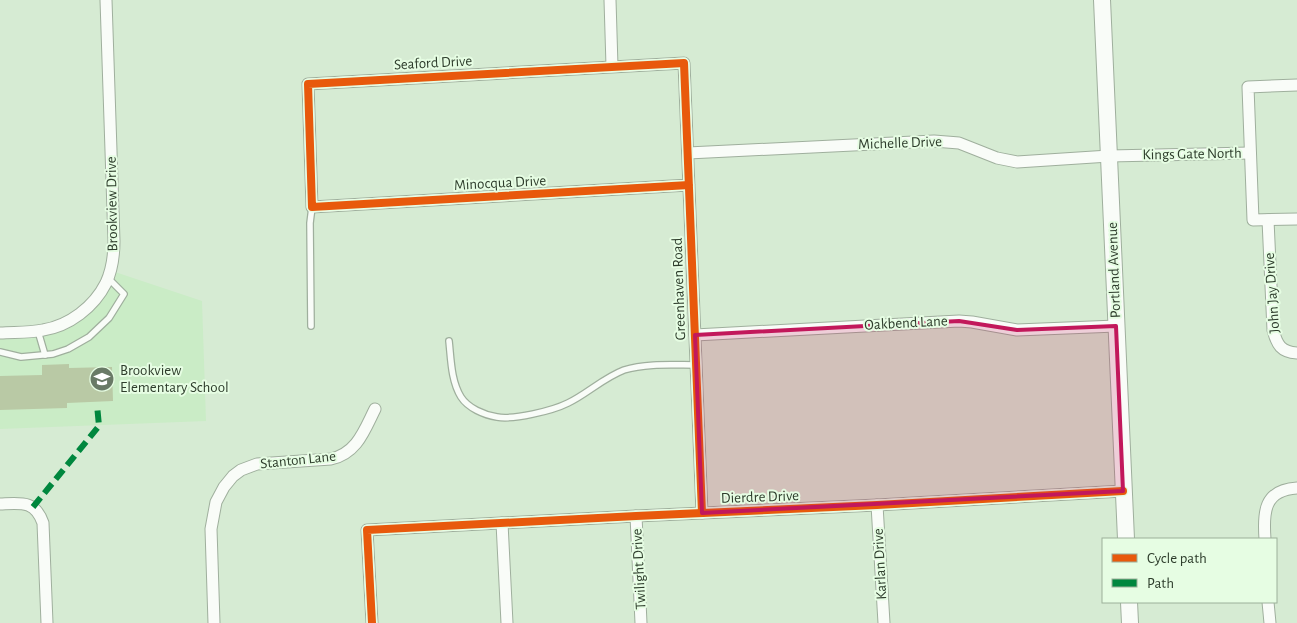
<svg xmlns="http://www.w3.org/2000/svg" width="1297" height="623" font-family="'Alegreya Sans',sans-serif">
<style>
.built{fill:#caecc6}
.building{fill:#b9c9a5}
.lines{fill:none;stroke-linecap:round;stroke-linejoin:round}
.service-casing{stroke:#9faf9d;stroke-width:8}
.minor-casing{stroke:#9faf9d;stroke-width:13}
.secondary-casing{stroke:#9faf9d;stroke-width:18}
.service{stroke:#f9fcf8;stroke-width:5.5}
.minor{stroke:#f9fcf8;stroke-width:11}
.secondary{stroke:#f9fcf8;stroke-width:16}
.quiet{stroke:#00873e;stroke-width:6;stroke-dasharray:12 6;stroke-linecap:butt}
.cycleway-casing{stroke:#e6fde3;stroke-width:11}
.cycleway{stroke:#e8590c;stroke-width:8}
.marked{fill:#c2185b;fill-opacity:0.2;stroke:#c2185b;stroke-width:4;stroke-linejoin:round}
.labels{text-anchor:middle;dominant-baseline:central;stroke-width:4;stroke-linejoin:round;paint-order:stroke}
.street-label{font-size:15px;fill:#2e3d2c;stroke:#e6fde3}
.poi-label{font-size:15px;fill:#2e3d2c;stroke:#e6fde3;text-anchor:start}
</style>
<rect width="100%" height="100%" fill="#d6ebd3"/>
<polygon class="built" points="115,272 202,301 206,421 0,429 0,337 69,325"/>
<polygon class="building" points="69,364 69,368 112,367 113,401 67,403 67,408 0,410 0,376 42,375 42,365"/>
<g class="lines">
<defs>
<g id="service">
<polyline points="311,326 310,223 312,207"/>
<polyline points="38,331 45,355"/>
<path d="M 449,341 C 451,359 451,381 461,397 C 468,408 484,415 497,417 C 513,420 552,411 568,403 C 587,394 603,378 624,370 C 646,363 673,365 696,365"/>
<polyline points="0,352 21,357 53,354 68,349 89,337 109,318 124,294 108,278"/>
</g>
<g id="minor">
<polyline points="610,0 612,66"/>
<polyline points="1297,85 1248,87 1253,220 1297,219"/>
<polyline points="688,153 934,141 959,143 997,158 1017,162 1109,156 1250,153"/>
<path d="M 689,185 L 312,207 L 308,84 L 684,63 C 690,213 696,363 702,513"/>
<path d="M 1268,220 L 1273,330 C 1277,345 1281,352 1297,353"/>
<path d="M 0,333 C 14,332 29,333 43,330 C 69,326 94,307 106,283 C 112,270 114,255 114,241 L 106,0"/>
<polyline points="695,335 959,321 972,322 1017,330 1116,326"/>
<path d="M 0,504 C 21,503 35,500 43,523 L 47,623"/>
<polyline points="877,505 884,623"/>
<polyline points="636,516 641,623"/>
<polyline points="502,523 507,623"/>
<path d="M 1265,539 C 1263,512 1264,490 1297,488"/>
<polyline points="1268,602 1270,623"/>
<path d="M 214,623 L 211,529 L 216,502 L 224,487 L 233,476 L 241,470 L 257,464 L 331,459 C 357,453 364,431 375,409"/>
<polyline points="372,623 367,530 636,516 877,505 1123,491"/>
</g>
<g id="secondary">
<polyline points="1102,0 1126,539"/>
<polyline points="1129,602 1130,623"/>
</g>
</defs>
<use href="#service" class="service-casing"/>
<use href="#minor" class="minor-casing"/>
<use href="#secondary" class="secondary-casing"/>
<use href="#service" class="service"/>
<use href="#minor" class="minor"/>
<use href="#secondary" class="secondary"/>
<polyline class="quiet" points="33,507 99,426 97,405"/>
<defs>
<g id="cycleway">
<path d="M 689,185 L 312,207 L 308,84 L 684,63 C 690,213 696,363 702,513"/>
<polyline points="372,623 367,530 636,516 877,505 1123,491"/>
</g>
</defs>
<use href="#cycleway" class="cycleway-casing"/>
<use href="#cycleway" class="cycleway"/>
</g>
<path class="marked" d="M 959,321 L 1017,330 L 1116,326 L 1123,491 L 702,513 L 695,335 Z"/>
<defs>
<symbol id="school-disc" viewBox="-11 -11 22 22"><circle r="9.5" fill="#697a66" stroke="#e6fde3"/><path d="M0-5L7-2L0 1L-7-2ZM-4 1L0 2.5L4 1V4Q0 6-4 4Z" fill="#fff"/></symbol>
</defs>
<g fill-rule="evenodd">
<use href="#school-disc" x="88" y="365" width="28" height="28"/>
</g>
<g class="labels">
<g class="street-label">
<text transform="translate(433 63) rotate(-3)">Seaford Drive</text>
<text transform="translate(900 143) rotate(-2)">Michelle Drive</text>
<text transform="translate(1192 154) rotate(-1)">Kings Gate North</text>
<text transform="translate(500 183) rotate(-3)">Minocqua Drive</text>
<text transform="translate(112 204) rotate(-91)">Brookview Drive</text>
<text transform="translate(1114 270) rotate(-92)">Portland Avenue</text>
<text transform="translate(679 289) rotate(-92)">Greenhaven Road</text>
<text transform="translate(1272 293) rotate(-94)">John Jay Drive</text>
<text transform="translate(906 323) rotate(-3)">Oakbend Lane</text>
<text transform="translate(298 460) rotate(-6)">Stanton Lane</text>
<text transform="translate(760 497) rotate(-2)">Dierdre Drive</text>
<text transform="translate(880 564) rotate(-93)">Karlan Drive</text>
<text transform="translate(639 569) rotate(-93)">Twilight Drive</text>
</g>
<g class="poi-label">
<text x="120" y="370">Brookview<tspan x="120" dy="17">Elementary School</tspan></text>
</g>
</g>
<rect x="1102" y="538" width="175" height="65" fill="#e6fde3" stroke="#9cb09a"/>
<rect x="1112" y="554" width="25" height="8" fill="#e8590c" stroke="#9cb09a"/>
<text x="1147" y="563" font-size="15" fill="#2e3d2c">Cycle path</text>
<rect x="1112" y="579" width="25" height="8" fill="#00873e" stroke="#9cb09a"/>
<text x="1147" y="588" font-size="15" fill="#2e3d2c">Path</text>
</svg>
